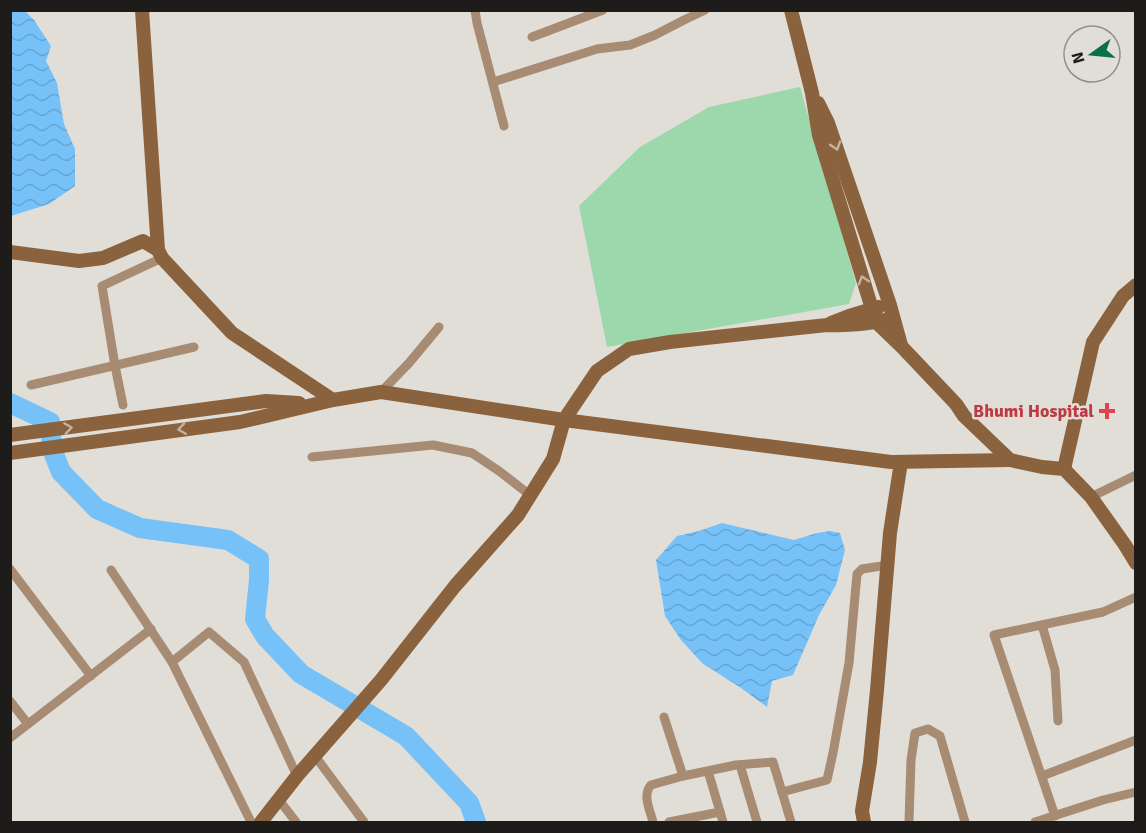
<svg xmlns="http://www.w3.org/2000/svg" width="1146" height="833" font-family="Signika,sans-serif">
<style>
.green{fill:#9cd8ac}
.water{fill:url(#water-waves)}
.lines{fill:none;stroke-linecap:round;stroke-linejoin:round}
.river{stroke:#76c1f7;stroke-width:20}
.street{stroke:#a78b73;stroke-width:9}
.secondary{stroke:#8a623e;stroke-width:14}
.oneway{stroke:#c3b3a2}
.health-dot{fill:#e0444e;stroke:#e1ded8;stroke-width:2}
.labels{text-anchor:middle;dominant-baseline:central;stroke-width:5;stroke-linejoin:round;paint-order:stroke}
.health-label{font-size:18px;font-weight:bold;fill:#be3a42;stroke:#e1ded8;text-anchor:end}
</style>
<defs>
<pattern id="water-waves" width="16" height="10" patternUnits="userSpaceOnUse" patternTransform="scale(1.5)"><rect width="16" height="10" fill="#76c1f7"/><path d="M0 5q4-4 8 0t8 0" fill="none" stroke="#66a5d3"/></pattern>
</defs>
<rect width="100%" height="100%" fill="#e1ded8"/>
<polygon class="green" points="800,87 856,283 849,304 607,347 579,206 640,147 709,107"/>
<g class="water">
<polygon points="11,10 25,11 34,20 51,46 46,61 57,83 64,124 75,149 75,186 49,204 11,216"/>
<polygon points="722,523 794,540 817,533 830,531 840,533 845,550 836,585 819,615 793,675 772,681 767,707 741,688 702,663 681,640 665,616 656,560 677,536 699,531"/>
</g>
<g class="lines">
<polyline class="river" points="10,403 50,422 52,449 61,472 97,509 140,528 228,540 259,559 259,580 255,619 265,636 301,674 406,736 469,803 476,822"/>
<g class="street">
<polyline points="475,10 477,23 504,126"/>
<polyline points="532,37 603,10"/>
<polyline points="493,82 597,49 630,45 655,35 684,20 705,10"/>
<polyline points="31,385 194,347"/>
<polyline points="381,392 409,363 439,327"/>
<polyline points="123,405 115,366 102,286 162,258"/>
<polyline points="312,457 433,445 472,453 499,471 530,495"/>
<polyline points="1091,497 1136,475"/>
<polyline points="10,569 91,676"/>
<polyline points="111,570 172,662 251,822"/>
<polyline points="1042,625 1055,670 1058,721"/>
<polyline points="172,662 209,632 244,662 297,776"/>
<polyline points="10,701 28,724"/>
<polyline points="664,717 683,776"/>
<polyline points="10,738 151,629"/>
<polyline points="315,756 364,822"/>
<polyline points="740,765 757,822"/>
<polyline points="708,771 723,822"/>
<polyline points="1042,776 1136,740"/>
<polyline points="782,792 827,780 833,753 849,663 857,574 862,569 888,565"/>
<polyline points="279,800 296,822"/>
<polyline points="1055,816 994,635 1103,612 1136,597"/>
<path d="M 653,822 C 650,810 642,795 651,785 L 683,776 L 736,765 L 773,762 L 791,822"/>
<polyline points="669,822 720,812"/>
<polyline points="909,822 911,760 915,733 928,729 940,736 965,822"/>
<polyline points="1035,822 1103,800 1136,792"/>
</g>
<g class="secondary">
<polyline points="142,10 158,250 162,258 232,333 333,400"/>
<polyline points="791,10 812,93 819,135 876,322 902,347 956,404 964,416 1010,460 1042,467 1064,469 1091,497 1125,545 1136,563"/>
<polyline points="818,103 828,123 890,305 901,345"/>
<polyline points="10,252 79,261 103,258 143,241 158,250"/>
<polyline points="831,323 849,316 879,307"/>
<polyline points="10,435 266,401 299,403"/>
<polyline points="10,453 240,422 333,400 381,392 564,420 891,462 1010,460"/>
<polyline points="1064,469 1093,342 1123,296 1136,285"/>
<path d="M 261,822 L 297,776 L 381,680 L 455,586 L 518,515 L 553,459 L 564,420 L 597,371 L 629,349 L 670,342 L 827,325 C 852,326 869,324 893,318"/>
<polyline points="864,822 862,811 870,762 877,690 890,533 901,462"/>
</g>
</g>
<defs><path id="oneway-chevron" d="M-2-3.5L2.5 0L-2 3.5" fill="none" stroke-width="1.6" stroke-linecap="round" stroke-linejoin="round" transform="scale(1.5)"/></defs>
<g class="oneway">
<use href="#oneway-chevron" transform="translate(836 146) rotate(72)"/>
<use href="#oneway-chevron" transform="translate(863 280) rotate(-107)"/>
<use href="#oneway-chevron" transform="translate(68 428) rotate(-8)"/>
<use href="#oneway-chevron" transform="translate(182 429) rotate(172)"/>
</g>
<path class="health-dot" d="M1104 402h6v6h6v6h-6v6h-6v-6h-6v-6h6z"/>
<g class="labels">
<g class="health-label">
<text x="1094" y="411">Bhumi Hospital</text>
</g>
</g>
<rect width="1146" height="833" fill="none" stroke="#1d1c1a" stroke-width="24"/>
<g transform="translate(1092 54) rotate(255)"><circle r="28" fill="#e1ded8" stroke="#93908c" stroke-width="1.5"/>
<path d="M0-4.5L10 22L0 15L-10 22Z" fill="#0a7047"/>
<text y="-9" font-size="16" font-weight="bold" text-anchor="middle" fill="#1d1c1a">N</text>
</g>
</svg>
